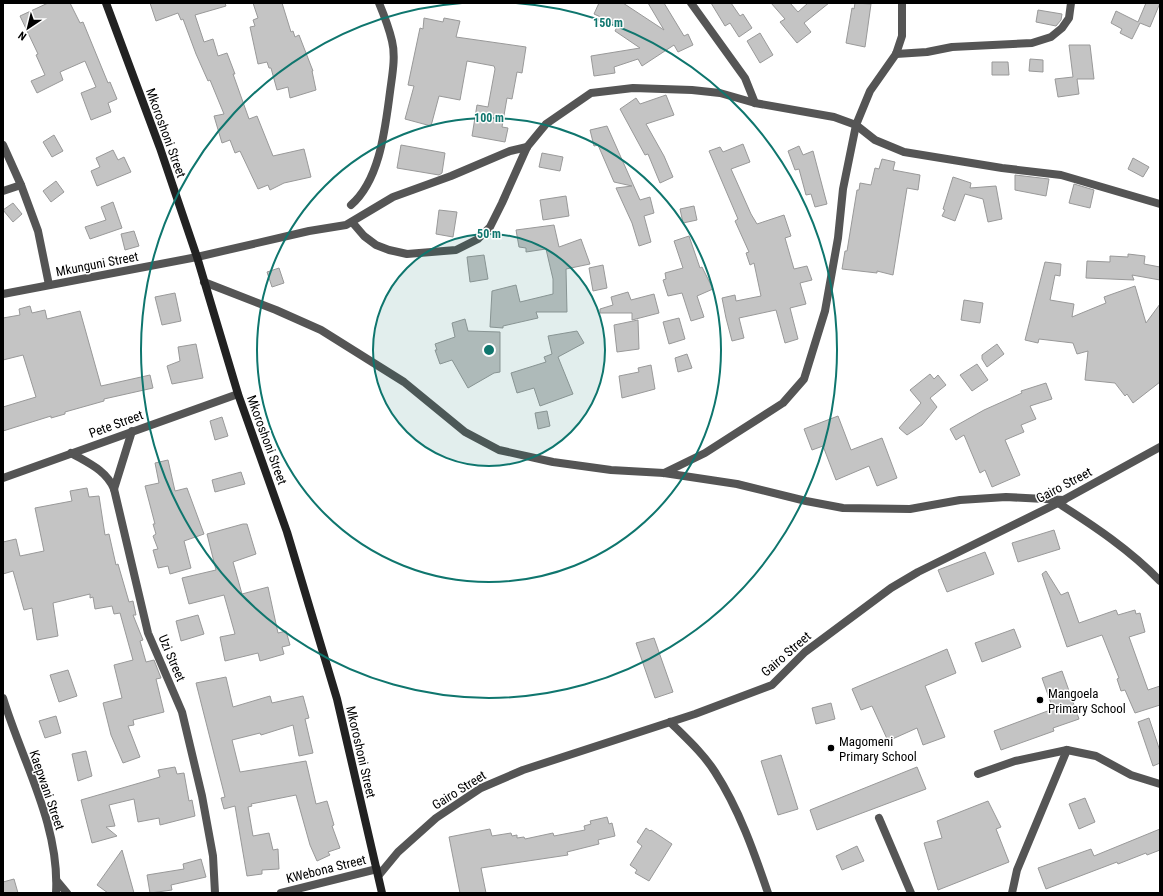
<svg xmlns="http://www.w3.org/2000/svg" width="1163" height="896" font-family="'Roboto Condensed',sans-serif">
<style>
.building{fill:#c4c4c4;stroke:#999}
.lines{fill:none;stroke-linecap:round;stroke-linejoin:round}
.lane{stroke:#555;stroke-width:8}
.street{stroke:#555;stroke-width:8}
.secondary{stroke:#222;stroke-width:8}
.ring{fill:none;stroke:#0f766e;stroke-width:2}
.poi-dot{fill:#000;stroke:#fff;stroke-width:1.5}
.labels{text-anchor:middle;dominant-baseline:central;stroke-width:3;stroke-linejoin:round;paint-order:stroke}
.street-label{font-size:13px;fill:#000;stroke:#fff}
.poi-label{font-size:13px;fill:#000;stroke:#fff;text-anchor:start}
.centre{fill:#0f766e;stroke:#fff;stroke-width:2}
.ring-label{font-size:12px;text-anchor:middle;font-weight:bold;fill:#0f766e;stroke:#fff;stroke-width:3;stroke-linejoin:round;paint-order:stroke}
</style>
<rect width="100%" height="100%" fill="#fff"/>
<g class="building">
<polygon points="48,3 70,3 80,23 83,22 108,83 110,82 117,99 108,103 111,112 91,120 81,93 96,87 85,61 60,72 63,80 37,93 31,81 45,75 36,55 38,54 20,16"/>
<polygon points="150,3 225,3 226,6 195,15 204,42 213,39 218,56 227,53 235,74 233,74 249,119 257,116 273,156 304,149 311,177 284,183 270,190 268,185 258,189 240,151 235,153 230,140 222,143 214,116 224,114 210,80 208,81 196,54 183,19 181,20 178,13 156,21"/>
<polygon points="253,3 282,3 291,32 293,31 295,37 299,35 313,71 312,71 316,90 290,98 288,87 277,90 271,68 269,68 267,62 258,64 250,27 255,26 253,20 258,18"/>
<polygon points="599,3 623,3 664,30 648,3 664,3 684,36 688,34 693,45 678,52 674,45 642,66 638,59 614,67 615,73 594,76 591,56 640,48 615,31 618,25 594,14"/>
<polygon points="711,3 731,3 740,16 743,14 752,28 739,37 730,23 725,26"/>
<polygon points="771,3 790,3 798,12 808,3 829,3 804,23 811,32 797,43 780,22 785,19"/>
<polygon points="855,3 871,4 865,47 846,43 852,8 854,9"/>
<polygon points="1146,3 1160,3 1150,27 1140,23 1132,39 1120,33 1122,29 1111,23 1116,11 1138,22"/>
<polygon points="1038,10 1062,14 1061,20 1056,26 1036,22"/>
<polygon points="424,18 443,22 444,18 460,21 456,37 526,47 522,73 517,72 512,99 507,98 502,127 508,128 505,142 472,136 477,105 488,107 495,69 494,66 467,61 460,100 439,96 431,126 405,119 414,86 408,85 420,28 423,29"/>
<polygon points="760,33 773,55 760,63 747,41"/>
<polygon points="1069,45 1090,45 1094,79 1077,79 1079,94 1058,97 1055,79 1073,77"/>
<polygon points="1030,59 1043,60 1043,72 1029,71"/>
<polygon points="992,62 1008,62 1009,75 992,75"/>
<polygon points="666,95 674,115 646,124 664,156 673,177 660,183 648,154 645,155 620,109 636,98 640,104"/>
<polygon points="607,126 640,200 650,197 654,213 644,216 651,242 639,246 632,223 616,188 632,186 614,182 598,145 594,146 590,130"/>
<polygon points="54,135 63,151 52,157 43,142"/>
<polygon points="743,144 750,162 731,169 751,214 757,224 784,215 791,236 785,238 794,269 807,266 812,280 800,283 806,304 790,308 798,339 785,343 776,310 739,318 744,338 732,341 726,318 722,298 735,295 736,301 761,296 754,263 750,265 746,253 749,252 735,221 738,219 709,151 720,147 723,152"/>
<polygon points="401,145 445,153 442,173 439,175 397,168"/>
<polygon points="799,146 803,155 813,151 827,204 815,207 811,194 806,195 799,169 795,170 788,151"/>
<polygon points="113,150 118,160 124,157 131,172 97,186 91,171 100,167 96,158"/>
<polygon points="542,153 563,157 560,171 539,167"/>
<polygon points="1133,158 1149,167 1143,177 1128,169"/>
<polygon points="882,159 895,162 893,170 920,175 918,190 907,188 893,275 877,271 877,273 842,269 845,251 847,251 857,190 859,190 860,183 871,185 875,168 879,169"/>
<polygon points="1015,175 1049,179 1046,196 1015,190"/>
<polygon points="953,177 971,183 970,188 996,186 1002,219 988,222 983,199 965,194 955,221 942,216 945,210 943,209"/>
<polygon points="56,181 64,192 51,202 43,191"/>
<polygon points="1074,184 1094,190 1090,208 1069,203"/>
<polygon points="566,196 569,216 543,220 540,200"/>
<polygon points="113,202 122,228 90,239 85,227 106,220 101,207"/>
<polygon points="13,203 22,214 13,222 3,210"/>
<polygon points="694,206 697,220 683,223 680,209"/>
<polygon points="439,210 457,212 453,237 436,234"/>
<polygon points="554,225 559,247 581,239 590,264 566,269 567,312 536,312 538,318 503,326 503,328 490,327 492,291 516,285 520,302 553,294 553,279 546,249 526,252 526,248 519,247 516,230"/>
<polygon points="134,231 139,246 125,250 121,234"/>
<polygon points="689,236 700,268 702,267 713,289 697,296 704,317 691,321 682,293 668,296 663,280 666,279 665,273 683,268 674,241"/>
<polygon points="1128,254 1145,256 1144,264 1160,267 1160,280 1132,275 1134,280 1086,278 1087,261 1110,262 1110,256 1128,257"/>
<polygon points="484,255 488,279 470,282 467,257"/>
<polygon points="1045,262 1061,264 1060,276 1055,275 1050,300 1074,304 1072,317 1106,303 1104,297 1135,286 1146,323 1160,304 1160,382 1133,403 1127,394 1125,396 1115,383 1085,380 1088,351 1077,354 1073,343 1039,339 1038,343 1025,340"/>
<polygon points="603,265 607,288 593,291 589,268"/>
<polygon points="279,268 284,283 272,287 267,272"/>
<polygon points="628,292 631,300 654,294 659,313 632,320 632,313 600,313 600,309 613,305 611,297"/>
<polygon points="175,293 181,321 162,325 155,297"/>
<polygon points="964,300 983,303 980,323 961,320"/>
<polygon points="30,306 32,313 45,310 47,319 80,311 101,386 150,375 153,388 104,399 104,401 65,412 65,414 51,418 51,416 3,431 3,407 36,397 23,355 3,360 3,318 20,315 19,309"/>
<polygon points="679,318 685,339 669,344 663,322"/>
<polygon points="465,319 468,331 500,332 500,372 494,373 468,388 452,360 440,364 435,350 437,350 435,344 455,337 452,323"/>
<polygon points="638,320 639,349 617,352 614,325"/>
<polygon points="577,331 584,343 558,357 573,394 540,406 534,388 517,393 511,373 546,362 544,357 552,354 548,336"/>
<polygon points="196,344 203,378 172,384 167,366 180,361 178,347"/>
<polygon points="997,344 1004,354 987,367 982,359 982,355"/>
<polygon points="687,354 692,368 678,372 675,358"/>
<polygon points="977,364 988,380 972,391 960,375"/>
<polygon points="651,365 655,389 622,398 619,376 639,372 638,368"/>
<polygon points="930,374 934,379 938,375 946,385 930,398 937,407 922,425 907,435 899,428 921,403 910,390"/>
<polygon points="1046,383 1052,399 1030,406 1036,419 1021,425 1024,432 1005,440 1020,475 992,487 985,470 980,473 964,435 956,440 950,429 984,410 1022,393 1021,391"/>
<polygon points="547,411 550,426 538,429 535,413"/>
<polygon points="838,416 851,450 882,438 897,478 877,486 869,466 836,480 823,446 812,450 804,429"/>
<polygon points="222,417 228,436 215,440 210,421"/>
<polygon points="168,460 175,491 187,488 204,534 184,541 191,568 170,574 168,566 158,568 153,550 158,549 153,536 156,534 153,524 155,524 145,486 159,483 155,463"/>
<polygon points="241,472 245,484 215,492 212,480"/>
<polygon points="87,488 89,497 99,496 105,535 109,534 116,565 118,564 129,602 133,601 136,615 133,615 143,640 140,641 146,662 154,660 161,678 156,679 164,712 133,720 134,725 128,726 140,757 123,763 111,735 103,703 122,698 114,665 133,660 120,613 114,614 112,606 95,609 93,597 90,598 90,594 53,603 58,636 37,640 32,608 24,610 13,571 3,574 3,542 16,539 20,556 44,551 35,508 72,501 70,491"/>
<polygon points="243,524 247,524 256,554 233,562 242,594 268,587 278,633 286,631 290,645 282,647 284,654 260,661 258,653 225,661 220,637 235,634 224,595 189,604 182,578 216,570 207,534"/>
<polygon points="1054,530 1060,549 1018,562 1012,543"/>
<polygon points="985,552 994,574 947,592 938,570"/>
<polygon points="1046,571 1061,595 1068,592 1079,623 1116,610 1118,615 1135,610 1136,614 1140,613 1145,632 1129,637 1148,690 1160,686 1160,705 1135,713 1125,690 1121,691 1117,679 1119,678 1102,635 1067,647 1042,574"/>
<polygon points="198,615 204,634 181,641 176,621"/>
<polygon points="1014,629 1021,647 982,662 975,643"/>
<polygon points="654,638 673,692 655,698 636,643"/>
<polygon points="947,649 956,673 925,686 945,737 923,745 917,728 888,741 872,706 861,710 852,689"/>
<polygon points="68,670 77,696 59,702 50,675"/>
<polygon points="1062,671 1079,719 1053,728 1054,731 1001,750 994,731 1053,709 1042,678"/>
<polygon points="226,677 233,707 270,696 272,703 303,696 309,718 305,719 313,753 299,756 293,725 261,735 260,733 232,740 240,772 306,761 316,804 327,801 334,825 332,826 340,848 328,852 330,855 317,861 310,845 296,795 251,804 252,806 248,807 253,836 269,833 273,850 278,849 279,869 262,870 262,874 247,876 235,806 224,809 221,798 225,797 196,683"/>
<polygon points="831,703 835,719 816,724 812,708"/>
<polygon points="56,716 61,733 45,738 39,721"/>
<polygon points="1149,718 1160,751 1160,763 1153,766 1138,722"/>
<polygon points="86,751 92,776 78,781 72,754"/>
<polygon points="781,755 798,809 778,815 761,761"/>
<polygon points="175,767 177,774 184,773 189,801 192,800 195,816 160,825 159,818 138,822 134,799 109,805 115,826 106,827 117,836 92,843 81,800 160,777 158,770"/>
<polygon points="917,767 926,789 817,830 810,810"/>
<polygon points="1085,798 1095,822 1079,829 1069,804"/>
<polygon points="988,801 1001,827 996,829 1009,862 938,890 924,843 942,838 937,821"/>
<polygon points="607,817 609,824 612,823 615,836 598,840 599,844 567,852 568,855 481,868 486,893 460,893 449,837 490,829 492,836 511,833 512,836 517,835 517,838 524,837 525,839 553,833 554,836 585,830 584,826 591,824 590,821"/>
<polygon points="646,828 650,831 651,830 672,844 649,881 635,873 637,870 630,865 642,846 637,842"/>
<polygon points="1160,829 1160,850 1147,855 1146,853 1118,864 1117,862 1046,889 1038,868 1091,849 1094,856"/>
<polygon points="857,846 864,861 842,870 836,856"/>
<polygon points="122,850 134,893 108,893 97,885"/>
<polygon points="201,859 206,877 171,885 172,890 150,893 147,875 184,869 183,864"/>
<polygon points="14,879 18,893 3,893 3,882"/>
</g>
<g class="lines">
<g class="lane">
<polyline points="978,774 1015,761 1067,750 1096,756 1131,775 1160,784"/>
<polyline points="879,818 911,893"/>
<polyline points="1012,893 1017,870 1067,750"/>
</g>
<g class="street">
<polyline points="691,3 745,78 755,103"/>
<polyline points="896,54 927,52 952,47 1032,43 1051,37 1062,28 1069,18 1071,3"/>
<polyline points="3,145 21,185 38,231 49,285"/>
<polyline points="3,191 21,185"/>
<path d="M 351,205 C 380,180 385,129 390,92 C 392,76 396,57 392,41 C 389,28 384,15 379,3"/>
<polyline points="352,222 364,236 376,245 389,250 407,254 456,250 478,239 490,227 502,203 527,147 546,124 591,93 633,88 692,90 720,93 755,103 834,117 856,125 875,140 904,152 1002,168 1061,175 1160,204"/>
<polyline points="204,282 276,310 321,330 404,382 465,432 499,450 553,462 611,470 664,473 737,484 806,501 843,508 910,509 960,500 1006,497 1064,500"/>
<polyline points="3,294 197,257 309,231 346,225 393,197 451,176 510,151 527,147"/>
<path d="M 71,453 C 88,463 106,470 114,489 L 148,633 L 182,712 L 202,796 L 213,856 L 215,893"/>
<polyline points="664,473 705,453 783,403 804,379 825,311 838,238 843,189 856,125 870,91 896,54 902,36 902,3"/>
<polyline points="3,478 238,394"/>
<polyline points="114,489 132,431"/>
<path d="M 1058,503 C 1094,526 1130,550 1160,581"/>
<path d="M 3,698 C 22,761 60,825 56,893"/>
<path d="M 670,722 C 686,738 703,753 715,772 C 739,809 754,852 768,893"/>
<polyline points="379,875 398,852 436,818 481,788 523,770 695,714 772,685 805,652 891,588 918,572 1058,503 1160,447"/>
<polyline points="57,881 67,893"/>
<polyline points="281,893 377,869"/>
</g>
<polyline class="secondary" points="106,3 160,148 197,257 238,394 287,532 337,699 382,893"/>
</g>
<circle cx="489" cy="350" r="116" fill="#0f766e" fill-opacity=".12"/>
<g class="ring">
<circle cx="489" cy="350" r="116"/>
<circle cx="489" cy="350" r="232"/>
<path d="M516 3A348 348 0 1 1 462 3"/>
</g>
<g class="poi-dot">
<circle cx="1040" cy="700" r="4"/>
<circle cx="831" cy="748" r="4"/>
</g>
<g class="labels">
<g class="street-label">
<text transform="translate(166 133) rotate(70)">Mkoroshoni Street</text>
<text transform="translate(97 264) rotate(-11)">Mkunguni Street</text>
<text transform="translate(116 424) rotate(-20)">Pete Street</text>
<text transform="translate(267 440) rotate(70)">Mkoroshoni Street</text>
<text transform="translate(1064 485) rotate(-28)">Gairo Street</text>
<text transform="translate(786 654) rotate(-41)">Gairo Street</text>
<text transform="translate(172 658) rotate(67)">Uzi Street</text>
<text transform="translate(361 752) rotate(77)">Mkoroshoni Street</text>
<text transform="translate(47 790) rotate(71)">Kaepwani Street</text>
<text transform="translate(459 790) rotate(-32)">Gairo Street</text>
<text transform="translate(326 869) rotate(-14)">KWebona Street</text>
</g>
<g class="poi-label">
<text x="1048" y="693">Mangoela<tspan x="1048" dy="15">Primary School</tspan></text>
<text x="839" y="741">Magomeni<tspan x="839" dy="15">Primary School</tspan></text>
</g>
</g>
<circle cx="489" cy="350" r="6" class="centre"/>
<g class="ring-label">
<text x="608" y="27">150 m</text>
<text x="489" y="122">100 m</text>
<text x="489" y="238">50 m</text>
</g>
<rect width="1163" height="896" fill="none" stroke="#000000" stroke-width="8"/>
<g transform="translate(28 28) rotate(215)" stroke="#ffffff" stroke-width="3" paint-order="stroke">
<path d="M0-3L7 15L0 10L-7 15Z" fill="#000000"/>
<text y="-6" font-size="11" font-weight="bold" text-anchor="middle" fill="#000000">N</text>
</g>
</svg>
